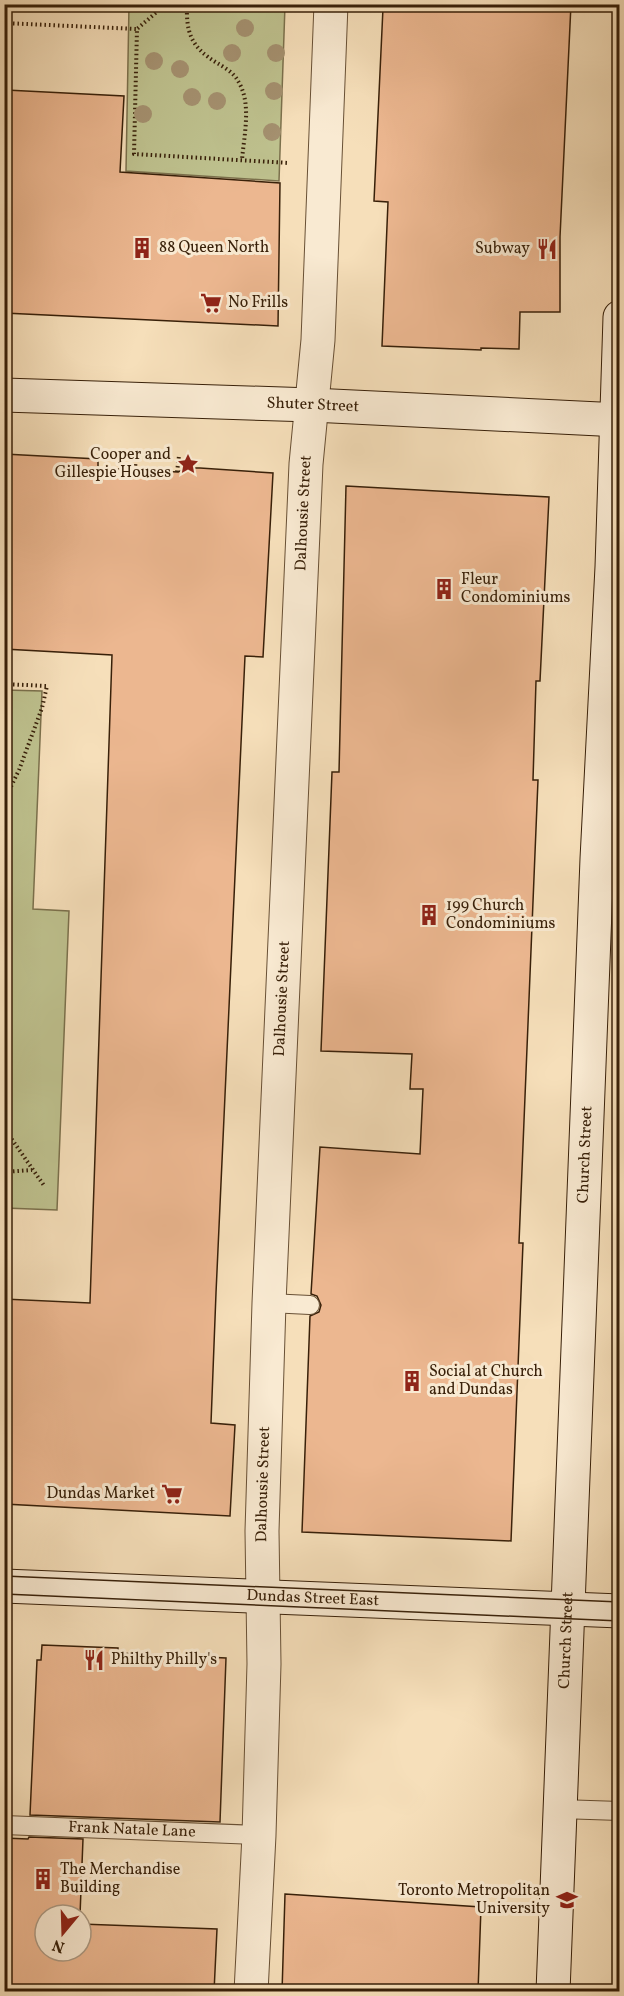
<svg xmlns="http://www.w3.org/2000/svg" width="624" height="1996" font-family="Vollkorn,serif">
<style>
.green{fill:#bec18e;stroke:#7b704c;stroke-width:1.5}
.building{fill:#ecb790;stroke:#382009;stroke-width:1.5}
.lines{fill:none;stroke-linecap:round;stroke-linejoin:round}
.lane-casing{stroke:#685035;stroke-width:20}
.street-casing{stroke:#685035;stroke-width:35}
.secondary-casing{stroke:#382009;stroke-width:35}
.path{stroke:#382009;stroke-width:4;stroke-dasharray:1.5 3;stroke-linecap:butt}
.lane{stroke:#f9ead2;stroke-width:18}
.street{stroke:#f9ead2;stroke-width:33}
.secondary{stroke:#f9ead2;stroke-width:33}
.tram{stroke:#382009;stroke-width:1.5}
.tree{fill:#a4906f}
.labels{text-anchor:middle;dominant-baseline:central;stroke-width:6;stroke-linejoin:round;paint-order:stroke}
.poi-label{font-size:16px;fill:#382009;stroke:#f9ead2;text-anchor:start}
.street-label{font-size:16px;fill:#382009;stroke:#f9ead2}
</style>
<rect width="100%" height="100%" fill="#f6dfba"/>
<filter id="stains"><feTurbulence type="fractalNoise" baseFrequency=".00333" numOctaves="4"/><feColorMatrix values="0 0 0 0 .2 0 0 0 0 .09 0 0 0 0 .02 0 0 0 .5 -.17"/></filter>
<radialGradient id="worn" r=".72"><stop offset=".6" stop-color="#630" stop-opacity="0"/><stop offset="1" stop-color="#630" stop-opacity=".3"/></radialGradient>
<g class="green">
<polygon points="129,5 285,5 279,181 126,171"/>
<polygon points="5,690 42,691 33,909 69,911 57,1210 5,1208"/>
</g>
<g class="building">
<polygon points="391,4 571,4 560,237 560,312 520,312 519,349 481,348 481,350 382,346 388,202 374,201 383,8 391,8"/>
<polygon points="6,90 124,96 120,172 280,183 278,326 4,313"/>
<polygon points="4,454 98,459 98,468 178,472 187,468 200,468 273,473 263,657 245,656 216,1293 211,1423 235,1425 230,1516 4,1504 4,1299 90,1303 112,655 4,649"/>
<polygon points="346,486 549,497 540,681 536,681 533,780 538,780 519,1243 523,1243 511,1541 302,1532 310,1316 319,1312 321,1305 317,1296 311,1294 320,1147 420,1154 423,1089 410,1089 412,1054 321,1051 332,772 339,772"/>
<polygon points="42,1645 118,1648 118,1653 226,1658 220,1822 30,1815 37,1660 41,1660"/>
<polygon points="29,1837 83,1839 80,1915 45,1915 45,1951 81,1951 81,1924 217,1929 214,1992 4,1992 4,1838 28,1839"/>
<polygon points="285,1894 481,1907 478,1992 282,1992"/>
</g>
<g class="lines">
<defs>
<g id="lane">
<polyline points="269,1303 310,1305"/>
<polyline points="560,1809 620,1811"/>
<path id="s1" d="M 4,1825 L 259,1835"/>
</g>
<g id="street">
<path id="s2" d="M 251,1992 L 259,1835 L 264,1664 L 262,1531 L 269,1303 L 306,464 L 318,340 L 331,4"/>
</g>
<g id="secondary">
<path id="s3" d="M 4,395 L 312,405 L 620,420"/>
<path id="s4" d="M 4,1586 L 620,1611"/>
<path id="s5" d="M 553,1992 L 597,859 L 612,567 L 620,317"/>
</g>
</defs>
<use href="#lane" class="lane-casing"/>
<use href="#street" class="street-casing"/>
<use href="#secondary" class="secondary-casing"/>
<g class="path">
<polyline points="166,4 137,29 134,154 289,163"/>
<path d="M 187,4 C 186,33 191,47 217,63 C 224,67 234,73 238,81 C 252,103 244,135 242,160"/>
<polyline points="4,23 137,29"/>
<polyline points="135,470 136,453"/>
<polyline points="177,472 179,456"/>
<polyline points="4,684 47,686 42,708 19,770 4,801"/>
<polyline points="4,1128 45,1187"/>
<polyline points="4,1172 32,1170"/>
</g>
<use href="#lane" class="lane"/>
<use href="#street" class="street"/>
<use href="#secondary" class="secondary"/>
<g class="tram">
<polyline points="4,1576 620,1602"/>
<polyline points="4,1594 620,1621"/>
</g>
</g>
<g class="tree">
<circle cx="245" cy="28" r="9"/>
<circle cx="232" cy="53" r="9"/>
<circle cx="276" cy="53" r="9"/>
<circle cx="154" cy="61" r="9"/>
<circle cx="180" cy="69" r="9"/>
<circle cx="274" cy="91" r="9"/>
<circle cx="192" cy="97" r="9"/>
<circle cx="217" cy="101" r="9"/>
<circle cx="143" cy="114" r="9"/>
<circle cx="272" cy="132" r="9"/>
</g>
<defs>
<symbol id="building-bare" viewBox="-9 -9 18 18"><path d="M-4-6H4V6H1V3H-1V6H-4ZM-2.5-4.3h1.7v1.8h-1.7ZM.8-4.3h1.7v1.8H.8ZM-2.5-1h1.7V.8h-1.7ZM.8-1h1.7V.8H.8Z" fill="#8f2418" stroke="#f9ead2" stroke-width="2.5" paint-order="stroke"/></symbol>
<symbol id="restaurant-bare" viewBox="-9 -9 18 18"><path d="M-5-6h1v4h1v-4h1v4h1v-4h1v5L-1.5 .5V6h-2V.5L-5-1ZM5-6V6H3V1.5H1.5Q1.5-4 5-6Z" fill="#8f2418" stroke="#f9ead2" stroke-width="2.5" paint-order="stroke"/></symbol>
<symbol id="supermarket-bare" viewBox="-9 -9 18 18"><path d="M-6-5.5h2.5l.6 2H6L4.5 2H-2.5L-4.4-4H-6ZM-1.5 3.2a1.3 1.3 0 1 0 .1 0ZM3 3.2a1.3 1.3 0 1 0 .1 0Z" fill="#8f2418" stroke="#f9ead2" stroke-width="2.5" paint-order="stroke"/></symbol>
<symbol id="sight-bare" viewBox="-9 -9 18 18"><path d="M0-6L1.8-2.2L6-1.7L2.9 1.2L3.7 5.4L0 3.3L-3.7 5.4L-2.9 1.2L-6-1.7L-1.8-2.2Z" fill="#8f2418" stroke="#f9ead2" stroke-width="2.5" paint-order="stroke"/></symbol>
<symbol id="university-bare" viewBox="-9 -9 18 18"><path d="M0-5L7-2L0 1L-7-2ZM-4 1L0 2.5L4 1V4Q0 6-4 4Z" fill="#8f2418" stroke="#f9ead2" stroke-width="2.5" paint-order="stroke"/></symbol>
</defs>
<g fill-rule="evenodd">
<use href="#building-bare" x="127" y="233" width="30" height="30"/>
<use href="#restaurant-bare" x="532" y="234" width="30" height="30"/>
<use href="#supermarket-bare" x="196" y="288" width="30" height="30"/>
<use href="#sight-bare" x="173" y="449" width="30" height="30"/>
<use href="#building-bare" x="429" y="574" width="30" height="30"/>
<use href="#building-bare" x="414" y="900" width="30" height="30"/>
<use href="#building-bare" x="397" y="1366" width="30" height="30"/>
<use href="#supermarket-bare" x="157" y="1479" width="30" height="30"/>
<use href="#restaurant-bare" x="79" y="1645" width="30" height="30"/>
<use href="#building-bare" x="28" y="1864" width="30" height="30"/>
<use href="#university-bare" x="552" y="1885" width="30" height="30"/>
</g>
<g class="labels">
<g class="poi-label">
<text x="159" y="248">88 Queen North</text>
<text x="530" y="249" text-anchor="end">Subway</text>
<text x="228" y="303">No Frills</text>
<text x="171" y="455" text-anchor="end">Cooper and<tspan x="171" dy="18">Gillespie Houses</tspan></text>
<text x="461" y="580">Fleur<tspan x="461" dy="18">Condominiums</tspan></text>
<text x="446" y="906">199 Church<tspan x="446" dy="18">Condominiums</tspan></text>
<text x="429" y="1372">Social at Church<tspan x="429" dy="18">and Dundas</tspan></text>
<text x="155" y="1494" text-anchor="end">Dundas Market</text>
<text x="111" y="1660">Philthy Philly's</text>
<text x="60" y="1870">The Merchandise<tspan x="60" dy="18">Building</tspan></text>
<text x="550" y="1891" text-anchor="end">Toronto Metropolitan<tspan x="550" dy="18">University</tspan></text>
</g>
<g class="street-label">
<text stroke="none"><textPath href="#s3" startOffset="309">Shuter Street</textPath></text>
<text stroke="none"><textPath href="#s2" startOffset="1480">Dalhousie Street</textPath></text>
<text stroke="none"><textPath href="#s2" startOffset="994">Dalhousie Street</textPath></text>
<text stroke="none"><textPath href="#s5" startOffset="838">Church Street</textPath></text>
<text stroke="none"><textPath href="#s2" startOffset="508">Dalhousie Street</textPath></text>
<text stroke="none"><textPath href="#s4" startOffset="309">Dundas Street East</textPath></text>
<text stroke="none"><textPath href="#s5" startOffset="352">Church Street</textPath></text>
<text stroke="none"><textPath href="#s1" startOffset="128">Frank Natale Lane</textPath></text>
</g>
</g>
<rect width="624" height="1996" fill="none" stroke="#f6dfba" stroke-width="24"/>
<rect x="6" y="6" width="612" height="1984" fill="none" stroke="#382009" stroke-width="3"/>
<rect x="12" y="12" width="600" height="1972" fill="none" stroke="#382009" stroke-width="1.5"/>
<g transform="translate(63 1933) rotate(199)"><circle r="28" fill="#f9ead2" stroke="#ac9982" stroke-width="1.5"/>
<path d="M0-4.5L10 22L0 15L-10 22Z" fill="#8f2418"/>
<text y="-9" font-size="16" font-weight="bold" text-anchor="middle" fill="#382009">N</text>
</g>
<rect width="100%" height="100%" filter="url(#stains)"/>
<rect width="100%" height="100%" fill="url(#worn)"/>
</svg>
